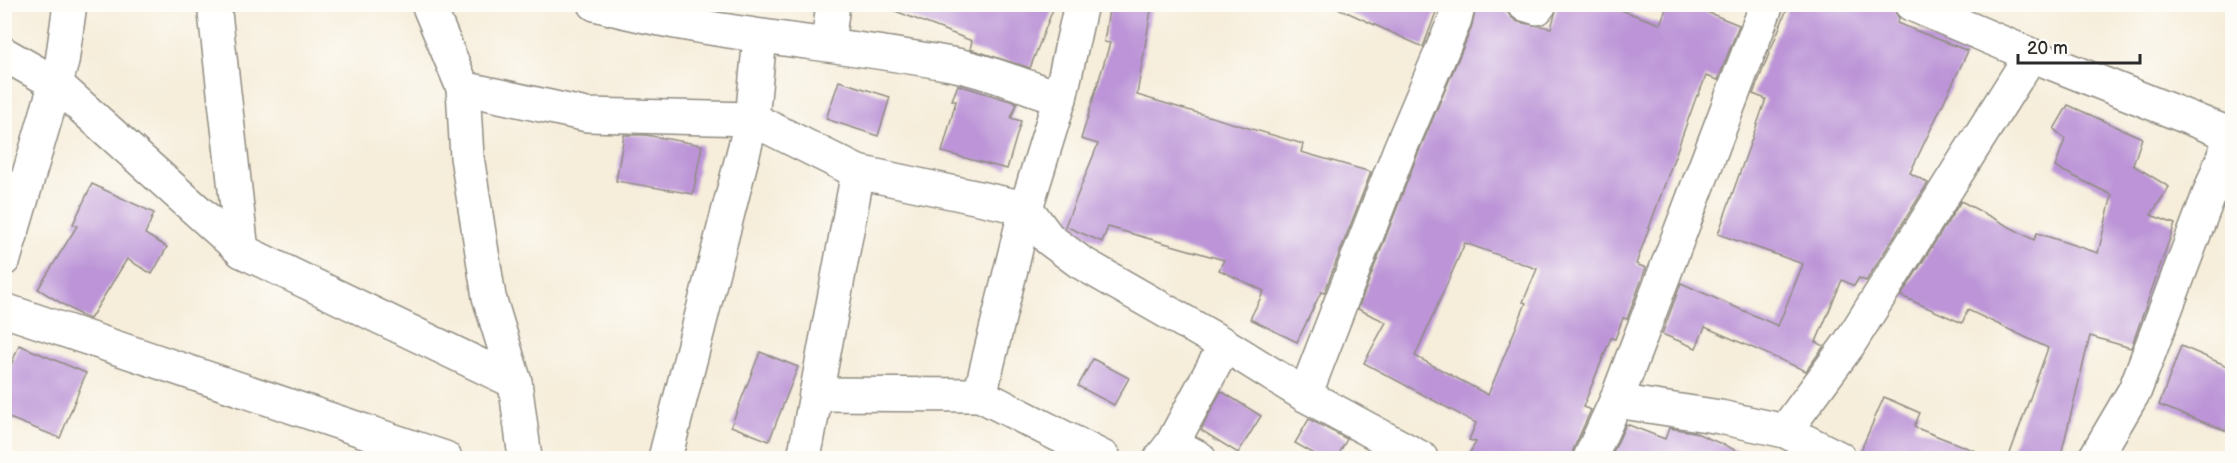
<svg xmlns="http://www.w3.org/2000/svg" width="2237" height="463" font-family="'Balsamiq Sans',sans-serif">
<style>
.building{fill:#bc94d7;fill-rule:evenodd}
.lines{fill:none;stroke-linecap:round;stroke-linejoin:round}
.street-casing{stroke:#908c82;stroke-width:36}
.street{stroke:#fff;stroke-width:33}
</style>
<rect width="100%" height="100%" fill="#fdfcf7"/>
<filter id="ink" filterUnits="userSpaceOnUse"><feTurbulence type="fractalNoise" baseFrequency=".0167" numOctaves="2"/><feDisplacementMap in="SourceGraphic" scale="12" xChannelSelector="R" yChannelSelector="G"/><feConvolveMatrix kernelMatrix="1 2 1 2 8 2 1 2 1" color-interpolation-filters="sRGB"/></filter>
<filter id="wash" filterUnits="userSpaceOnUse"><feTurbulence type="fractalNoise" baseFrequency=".008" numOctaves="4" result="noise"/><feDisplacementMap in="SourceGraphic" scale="24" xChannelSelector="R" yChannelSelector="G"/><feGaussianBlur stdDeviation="1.35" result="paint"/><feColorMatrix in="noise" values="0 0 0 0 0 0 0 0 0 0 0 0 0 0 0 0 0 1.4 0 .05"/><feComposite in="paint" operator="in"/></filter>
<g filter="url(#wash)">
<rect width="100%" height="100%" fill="#f6edda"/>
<g id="blocks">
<g class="building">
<polygon points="885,4 1055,4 1030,68 970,49 972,41 885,7"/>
<polygon points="1110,4 1152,4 1137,95 1303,144 1301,152 1371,172 1324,293 1321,292 1297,342 1250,319 1264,291 1219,270 1224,260 1108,227 1102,242 1065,226 1098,144 1081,139 1110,43 1104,42"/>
<polygon points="1329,4 1439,4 1423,47"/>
<path d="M 1477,4 L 1494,4 L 1506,10 L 1511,17 L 1518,22 L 1551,28 L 1558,4 L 1604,4 L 1660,24 L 1668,4 L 1687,4 L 1739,25 L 1718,80 L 1706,76 L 1698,96 L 1697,95 L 1636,264 L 1646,268 L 1627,319 L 1623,318 L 1615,339 L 1611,338 L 1583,407 L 1591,410 L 1573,450 L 1571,459 L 1466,459 L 1476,442 L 1469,440 L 1476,423 L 1364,363 L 1386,322 L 1358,309 L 1417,156 L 1471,29 ZM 1465,243 L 1537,269 L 1523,302 L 1526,303 L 1488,395 L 1415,356 Z"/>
<polygon points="1789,4 1883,4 1893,8 1899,18 1897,23 1968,51 1910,173 1928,183 1866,281 1859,278 1854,286 1842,280 1816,342 1824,346 1806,371 1705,327 1696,348 1662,334 1681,283 1778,326 1803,264 1718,234 1766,99 1753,94"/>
<polygon points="839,81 890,97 878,136 826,119"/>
<polygon points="958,85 1017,103 1011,118 1021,121 1007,169 942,152 956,101 952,100"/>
<polygon points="2068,105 2142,138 2133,165 2169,187 2151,215 2175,224 2131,348 2090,336 2060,459 2008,459 2048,348 1968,310 1962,323 1901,296 1961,201 2034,240 2037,233 2098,253 2112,195 2055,167 2065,139 2054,129"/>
<polygon points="624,135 646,135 702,145 693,194 616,181"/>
<polygon points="92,184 154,213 145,234 167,247 152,274 127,259 90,319 82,316 38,289 77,226 73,224"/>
<polygon points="19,345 86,373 60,438 4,416 4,383"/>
<polygon points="2181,346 2232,368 2232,433 2159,405"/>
<polygon points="760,352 798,367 769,441 731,426"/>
<polygon points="1093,359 1129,378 1114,405 1078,386"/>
<polygon points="1221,391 1261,416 1238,453 1201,430"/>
<polygon points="1884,397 1920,413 1914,427 1988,456 1987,459 1857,459"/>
<polygon points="1309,419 1347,439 1336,459 1323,459 1295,443"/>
<polygon points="1626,424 1665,439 1669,428 1694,432 1756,459 1610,459"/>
</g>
</g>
</g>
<g filter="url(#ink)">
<use href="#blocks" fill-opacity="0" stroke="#908c82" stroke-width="1.5"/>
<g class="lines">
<defs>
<g id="street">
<polyline points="214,4 242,251"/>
<polyline points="428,4 463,88 467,157 489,297 515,382 525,458"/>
<path d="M 595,4 C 711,35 833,42 951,64 C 985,70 1027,87 1060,98"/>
<polyline points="1524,4 1537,8 1540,4"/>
<polyline points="1911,4 2031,55 2232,135"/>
<polyline points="828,44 833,4"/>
<polyline points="4,54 55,83 242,251 515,382"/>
<polyline points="463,88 587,115 752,119 858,172 1026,208 1049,239 1080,262 1225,345 1305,395 1421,458"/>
<polyline points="4,259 62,62 70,4"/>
<polyline points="4,310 445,458"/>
<polyline points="816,394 980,395 1104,458"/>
<polyline points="980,395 1026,208 1060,98 1081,4"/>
<polyline points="1305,395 1400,149 1454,22 1459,4"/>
<polyline points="1616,401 1720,417 1785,431 1839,458"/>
<polyline points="1785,431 1849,344 2031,55"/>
<polyline points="1172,444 1199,458"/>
<polyline points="665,458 752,119 760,37"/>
<polyline points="804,458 858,172"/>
<polyline points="1161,458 1172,444 1225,345"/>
<polyline points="1590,458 1616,401 1767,4"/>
<polyline points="2095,458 2135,390 2232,134"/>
</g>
</defs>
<use href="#street" class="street-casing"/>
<use href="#street" class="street"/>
</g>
</g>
<rect width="2237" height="463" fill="none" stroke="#fdfcf7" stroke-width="24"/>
<path d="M2018 54v9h122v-9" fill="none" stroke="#2b2b2b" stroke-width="3"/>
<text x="2027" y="54" font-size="18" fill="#2b2b2b" stroke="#fdfcf7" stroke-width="4.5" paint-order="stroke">20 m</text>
</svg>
